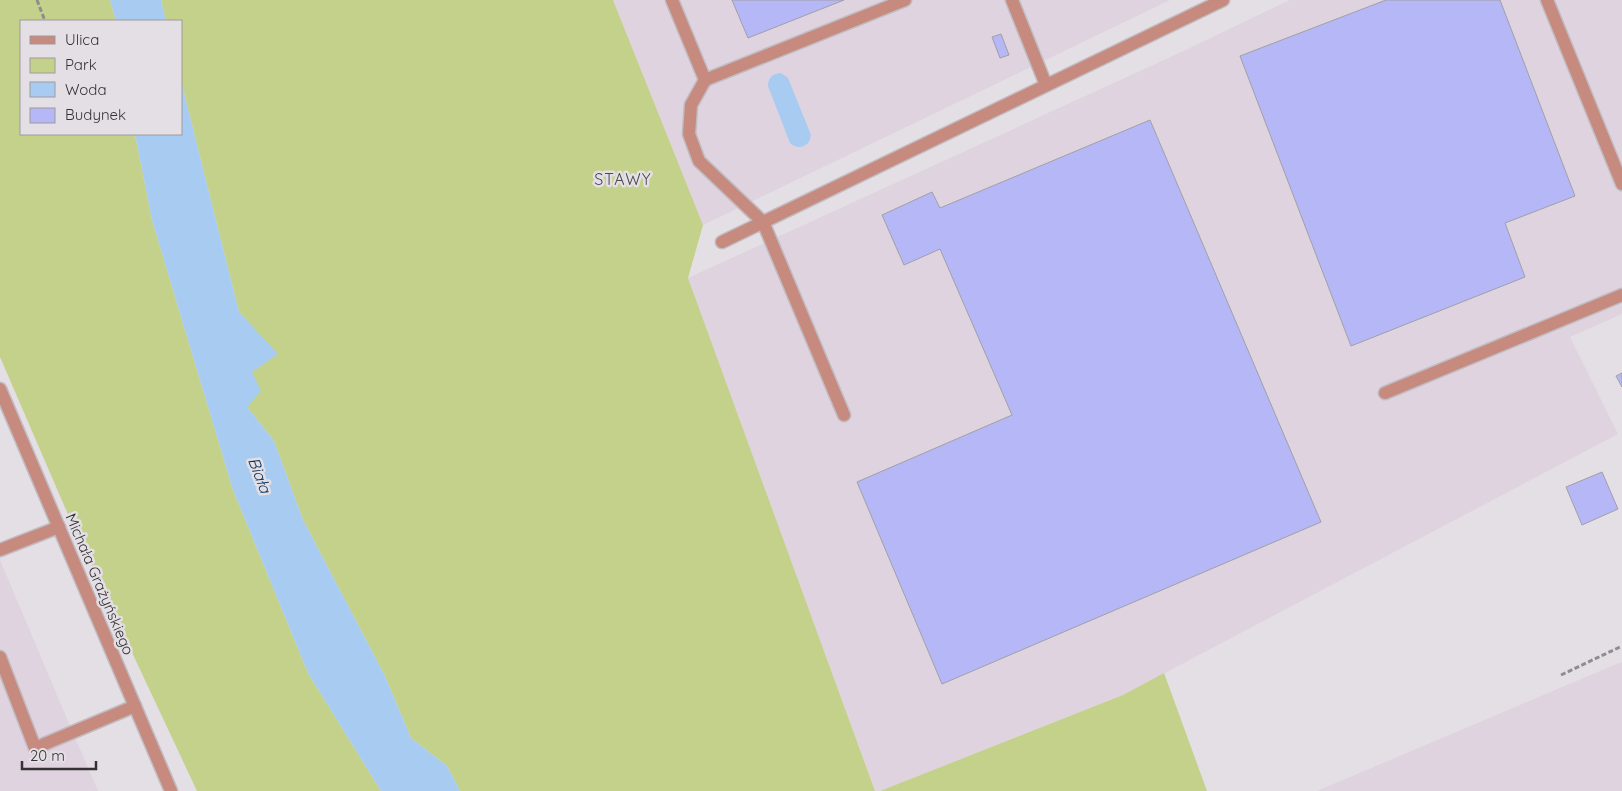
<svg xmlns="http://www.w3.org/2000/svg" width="1622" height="791" font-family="Quicksand,sans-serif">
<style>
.built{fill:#ded3df}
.green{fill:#c4d18a}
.water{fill:#a7cbf1}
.building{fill:#b6b7f7;stroke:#9fa0a6}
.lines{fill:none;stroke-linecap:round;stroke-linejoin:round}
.minor-casing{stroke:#c1bcc2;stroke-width:15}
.path{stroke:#908c91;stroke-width:3;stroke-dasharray:5 2.5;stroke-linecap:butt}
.minor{stroke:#c78a7f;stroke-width:12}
.labels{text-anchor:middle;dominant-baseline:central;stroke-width:5;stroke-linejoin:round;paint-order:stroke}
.street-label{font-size:15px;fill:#343234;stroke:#e4dfe5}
.neighbourhood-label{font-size:16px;letter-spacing:1px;fill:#4d484d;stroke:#e4dfe5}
.water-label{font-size:16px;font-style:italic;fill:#0c3760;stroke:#e4dfe5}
</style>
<rect width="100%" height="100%" fill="#e4dfe5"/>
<g class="built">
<polygon points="613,0 1170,0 703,225"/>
<polygon points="1290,0 1622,0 1622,314 1570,337 1618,434 1123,695 880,791 875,791 688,278 1175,55"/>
<polygon points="0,560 73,733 98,791 0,791"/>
<polygon points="1622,662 1622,791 1317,791 1619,663"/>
</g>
<g class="green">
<polygon points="0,0 110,0 116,21 21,21 21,134 135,134 152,220 233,490 308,673 381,791 197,791 76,533 0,357"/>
<polygon points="161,0 613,0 703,225 688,278 875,791 460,791 447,766 411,738 384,674 303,520 274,441 247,407 252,372 277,354 239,312 181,81 181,21 166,21"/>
<polygon points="1164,673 1207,791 880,791 1123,695"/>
</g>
<g class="water">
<polygon points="110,0 161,0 166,21 116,21"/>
<path d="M 781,73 L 788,78 L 811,135 L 809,142 C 803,148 797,149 790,143 L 768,86 C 768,78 773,73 781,73 Z"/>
<polygon points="181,81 239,312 278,354 252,372 261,391 247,407 274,441 303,520 384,674 411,738 447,766 460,791 381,791 308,673 233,490 152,220 135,134 181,134"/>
</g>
<g class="building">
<polygon points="732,0 844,0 748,38"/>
<polygon points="1386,0 1500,0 1575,196 1505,223 1525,277 1351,346 1240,56"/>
<polygon points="1001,34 1009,55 1000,58 992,37"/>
<polygon points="1150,120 1321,522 942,684 857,482 1012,415 940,249 904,265 882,215 932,192 940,208"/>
<polygon points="1622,373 1622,387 1616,376"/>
<polygon points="1602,472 1618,509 1582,525 1566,487"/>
</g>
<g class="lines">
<defs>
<g id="minor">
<polyline points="672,0 705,80 905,0"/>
<polyline points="1012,0 1046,85"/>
<polyline points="1547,0 1622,184"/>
<polyline points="705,80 691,105 689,134 699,161 763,222 844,415"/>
<polyline points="722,242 1223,0"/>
<polyline points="0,389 171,791"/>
<polyline points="1385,393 1622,295"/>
<polyline points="0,550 59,527"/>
<polyline points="0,657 35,748 135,706"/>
</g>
</defs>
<use href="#minor" class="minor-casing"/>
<g class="path">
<polyline points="37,0 45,21"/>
<polyline points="1561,675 1622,646"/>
</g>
<use href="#minor" class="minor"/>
</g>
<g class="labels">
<g class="street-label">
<text transform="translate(100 584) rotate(67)">Michała Grażyńskiego</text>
</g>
<g class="neighbourhood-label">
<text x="623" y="179">STAWY</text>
</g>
<g class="water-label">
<text transform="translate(260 475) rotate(69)">Biała</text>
</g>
</g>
<rect x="20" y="20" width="162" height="115" fill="#e4dfe5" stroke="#9e9a9e"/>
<rect x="30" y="36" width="25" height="8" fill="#c78a7f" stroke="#9e9a9e"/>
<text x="65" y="45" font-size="15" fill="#343234">Ulica</text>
<rect x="30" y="58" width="25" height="15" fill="#c4d18a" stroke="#9e9a9e"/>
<text x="65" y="70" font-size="15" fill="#343234">Park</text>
<rect x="30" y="82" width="25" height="15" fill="#a7cbf1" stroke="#9e9a9e"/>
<text x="65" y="95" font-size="15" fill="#343234">Woda</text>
<rect x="30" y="108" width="25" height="15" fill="#b6b7f7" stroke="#9e9a9e"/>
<text x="65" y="120" font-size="15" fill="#343234">Budynek</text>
<path d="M22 761v8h74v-8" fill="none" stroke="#343234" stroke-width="2.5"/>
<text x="30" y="761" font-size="15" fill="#343234" stroke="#e4dfe5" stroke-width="4" paint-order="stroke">20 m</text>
</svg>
